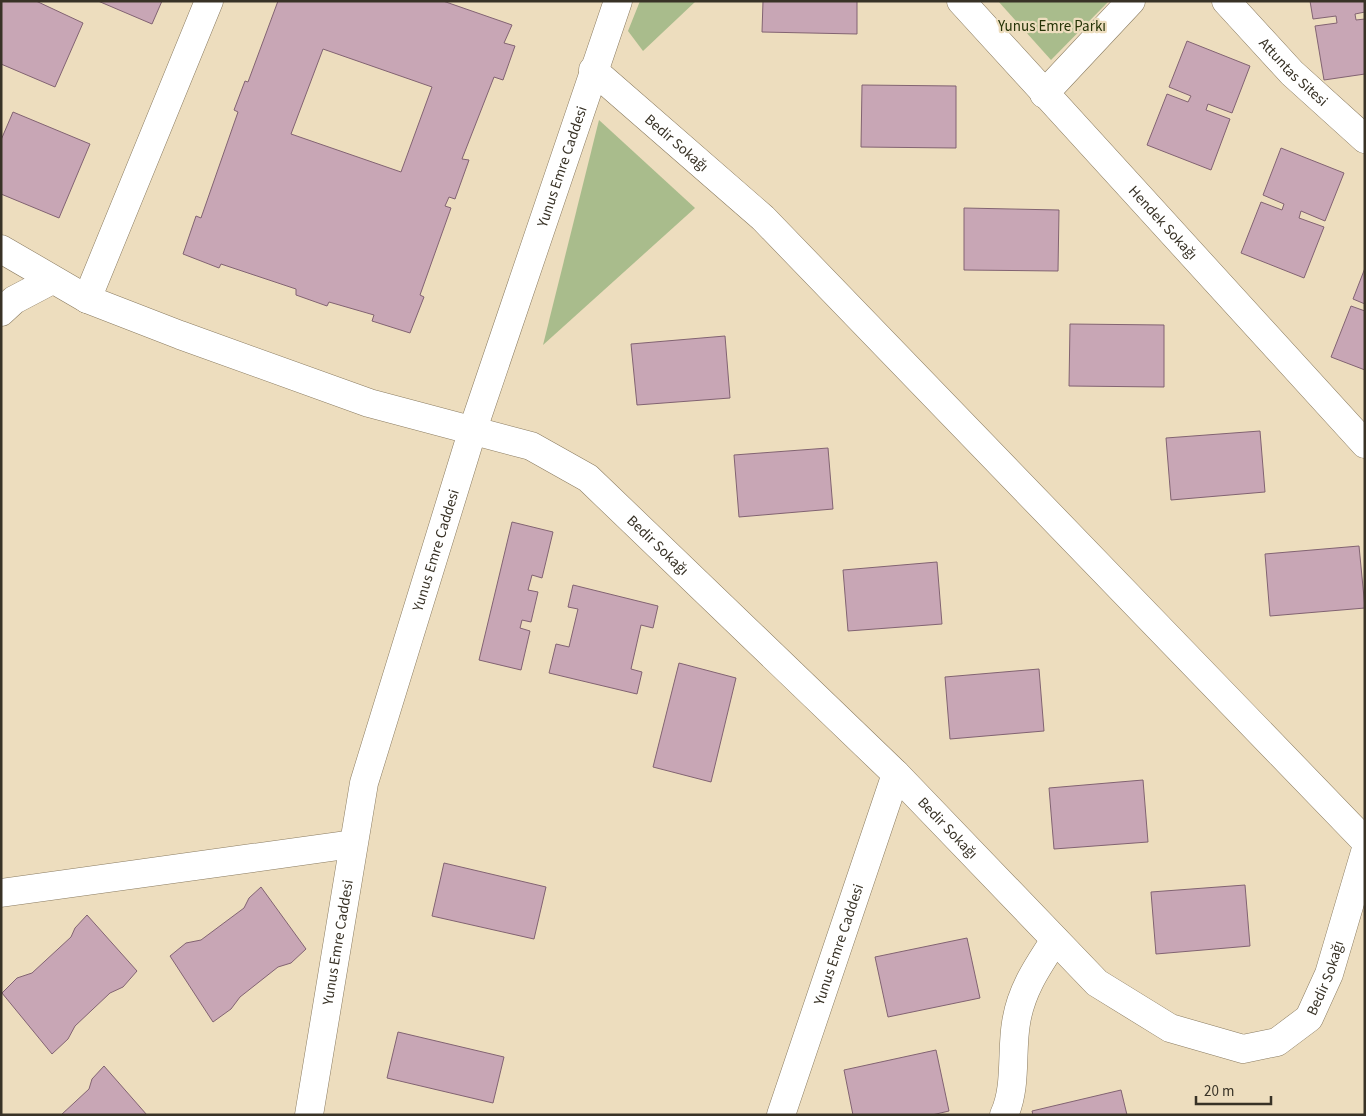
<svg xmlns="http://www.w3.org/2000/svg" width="1366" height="1116" font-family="'Source Sans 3',sans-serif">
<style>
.green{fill:#a9bc8c}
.building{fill:#c8a6b5;stroke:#826372;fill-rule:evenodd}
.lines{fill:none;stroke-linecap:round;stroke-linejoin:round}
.street-casing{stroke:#8a7b60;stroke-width:29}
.street{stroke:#fff;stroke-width:28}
.labels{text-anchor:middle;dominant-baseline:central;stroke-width:4.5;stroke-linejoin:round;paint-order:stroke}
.park-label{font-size:15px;fill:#253307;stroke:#edddbe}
.street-label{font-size:15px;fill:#383226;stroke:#edddbe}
</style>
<rect width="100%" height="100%" fill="#edddbe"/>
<g class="green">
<polygon points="640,1 696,1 643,51 628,31"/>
<polygon points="998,1 1109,1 1051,60"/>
<polygon points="599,120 695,208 543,345"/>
</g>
<g class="building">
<polygon points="1,1 36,1 83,23 55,87 1,64"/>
<polygon points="98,1 162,1 152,24"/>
<path d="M 278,1 L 443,1 L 512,25 L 504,43 L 515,46 L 503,80 L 494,77 L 462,159 L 469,160 L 455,199 L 449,197 L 445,206 L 451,208 L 420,295 L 424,297 L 410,333 L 372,321 L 374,315 L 329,302 L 327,306 L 296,295 L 296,289 L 221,264 L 219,268 L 183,254 L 196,216 L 201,218 L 238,112 L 234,110 L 245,81 L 248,82 ZM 323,49 L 432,87 L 401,172 L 291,134 Z"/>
<polygon points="763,1 857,1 857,34 762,32"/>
<polygon points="1310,1 1365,1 1365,12 1355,14 1356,20 1365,19 1365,74 1324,80 1315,26 1337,23 1336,16 1313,19"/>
<polygon points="1187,41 1250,66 1232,113 1208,104 1206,110 1230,119 1211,170 1147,145 1167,94 1188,102 1191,96 1169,87"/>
<polygon points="862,85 956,86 956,148 861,147"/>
<polygon points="13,112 90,144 59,218 1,194 1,140"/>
<polygon points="1281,148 1344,173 1325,221 1301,211 1299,218 1324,227 1304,278 1241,253 1261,202 1282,210 1284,204 1263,195"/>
<polygon points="964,208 1059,210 1058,271 964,270"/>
<polygon points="1365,268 1365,304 1353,299"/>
<polygon points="1351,306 1365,311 1365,370 1331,357"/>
<polygon points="1070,324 1164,325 1164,387 1069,386"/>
<polygon points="725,336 730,398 637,405 631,344"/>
<polygon points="1260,431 1265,492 1171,500 1166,438"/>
<polygon points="828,448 833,509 739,517 734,455"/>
<polygon points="512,522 553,532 542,578 532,575 528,590 538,592 531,622 522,620 520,628 530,631 521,670 479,660"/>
<polygon points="1359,546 1365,608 1270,616 1265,554"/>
<polygon points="937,562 942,624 848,631 843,570"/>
<polygon points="573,585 658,606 653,628 641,625 631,669 642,672 637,694 549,673 556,644 569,647 578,609 568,607"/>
<polygon points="679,663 736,678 711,782 653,767"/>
<polygon points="1039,669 1044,731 950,739 945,677"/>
<polygon points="1143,780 1148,842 1054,849 1049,788"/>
<polygon points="444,863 546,887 534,939 432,916"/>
<polygon points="1245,885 1250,946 1156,954 1151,892"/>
<polygon points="261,887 306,949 291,963 278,967 240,997 231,1009 213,1022 170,956 186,943 201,940 244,908 249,898"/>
<polygon points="87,915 137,971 123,987 110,993 75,1026 68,1039 52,1054 2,993 17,978 32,973 71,937 75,928"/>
<polygon points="967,938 980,998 888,1017 875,957"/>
<polygon points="398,1032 504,1057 493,1103 387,1078"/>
<polygon points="936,1050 949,1111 932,1115 853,1115 844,1070"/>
<polygon points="104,1066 147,1115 61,1115 89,1089 92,1079"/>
<polygon points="1121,1090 1127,1115 1033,1115 1032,1111"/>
</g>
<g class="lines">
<defs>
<g id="street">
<path id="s1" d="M 961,1 L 1365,444"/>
<path id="s2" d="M 1226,1 L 1292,73 L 1365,139"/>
<path id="s3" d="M 593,70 L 763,218 L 1365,841"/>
<polyline points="1044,94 1131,1"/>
<path id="s4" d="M 1,249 L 87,299 L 180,335 L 369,403 L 531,446 L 588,478 L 896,774 L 1097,983 L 1170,1028 L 1243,1049 L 1277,1042 L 1309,1018 L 1329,974 L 1365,852"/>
<polyline points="87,299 209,1"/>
<polyline points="1,312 14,300 52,280"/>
<polyline points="1,893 353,844"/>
<path id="s5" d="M 309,1115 L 364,783 L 473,429 L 618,1"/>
<path id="s6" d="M 781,1115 L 896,774"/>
<path d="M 1004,1115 C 1017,1087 1011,1052 1016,1023 C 1021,990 1038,966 1055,940"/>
</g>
</defs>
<use href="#street" class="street-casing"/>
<use href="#street" class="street"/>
</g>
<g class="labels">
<g class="park-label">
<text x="1052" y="26">Yunus Emre Parkı</text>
</g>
<g class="street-label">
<text stroke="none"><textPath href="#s2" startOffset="98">Attuntas Sitesi</textPath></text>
<text stroke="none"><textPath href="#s3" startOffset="111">Bedir Sokağı</textPath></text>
<text stroke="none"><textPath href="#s5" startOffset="984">Yunus Emre Caddesi</textPath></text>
<text stroke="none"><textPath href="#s1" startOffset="300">Hendek Sokağı</textPath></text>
<text stroke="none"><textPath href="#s4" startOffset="730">Bedir Sokağı</textPath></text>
<text stroke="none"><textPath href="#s5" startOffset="580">Yunus Emre Caddesi</textPath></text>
<text stroke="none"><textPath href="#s4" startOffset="1135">Bedir Sokağı</textPath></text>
<text stroke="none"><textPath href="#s5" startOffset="175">Yunus Emre Caddesi</textPath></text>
<text stroke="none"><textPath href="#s6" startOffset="180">Yunus Emre Caddesi</textPath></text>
<text stroke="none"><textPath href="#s4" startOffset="1630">Bedir Sokağı</textPath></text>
</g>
</g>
<rect width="1366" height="1116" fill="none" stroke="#383226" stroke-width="5"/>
<path d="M1196 1096v8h75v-8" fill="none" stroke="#383226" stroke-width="2.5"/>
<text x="1204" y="1096" font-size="15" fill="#383226" stroke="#edddbe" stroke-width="4" paint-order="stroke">20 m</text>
</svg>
